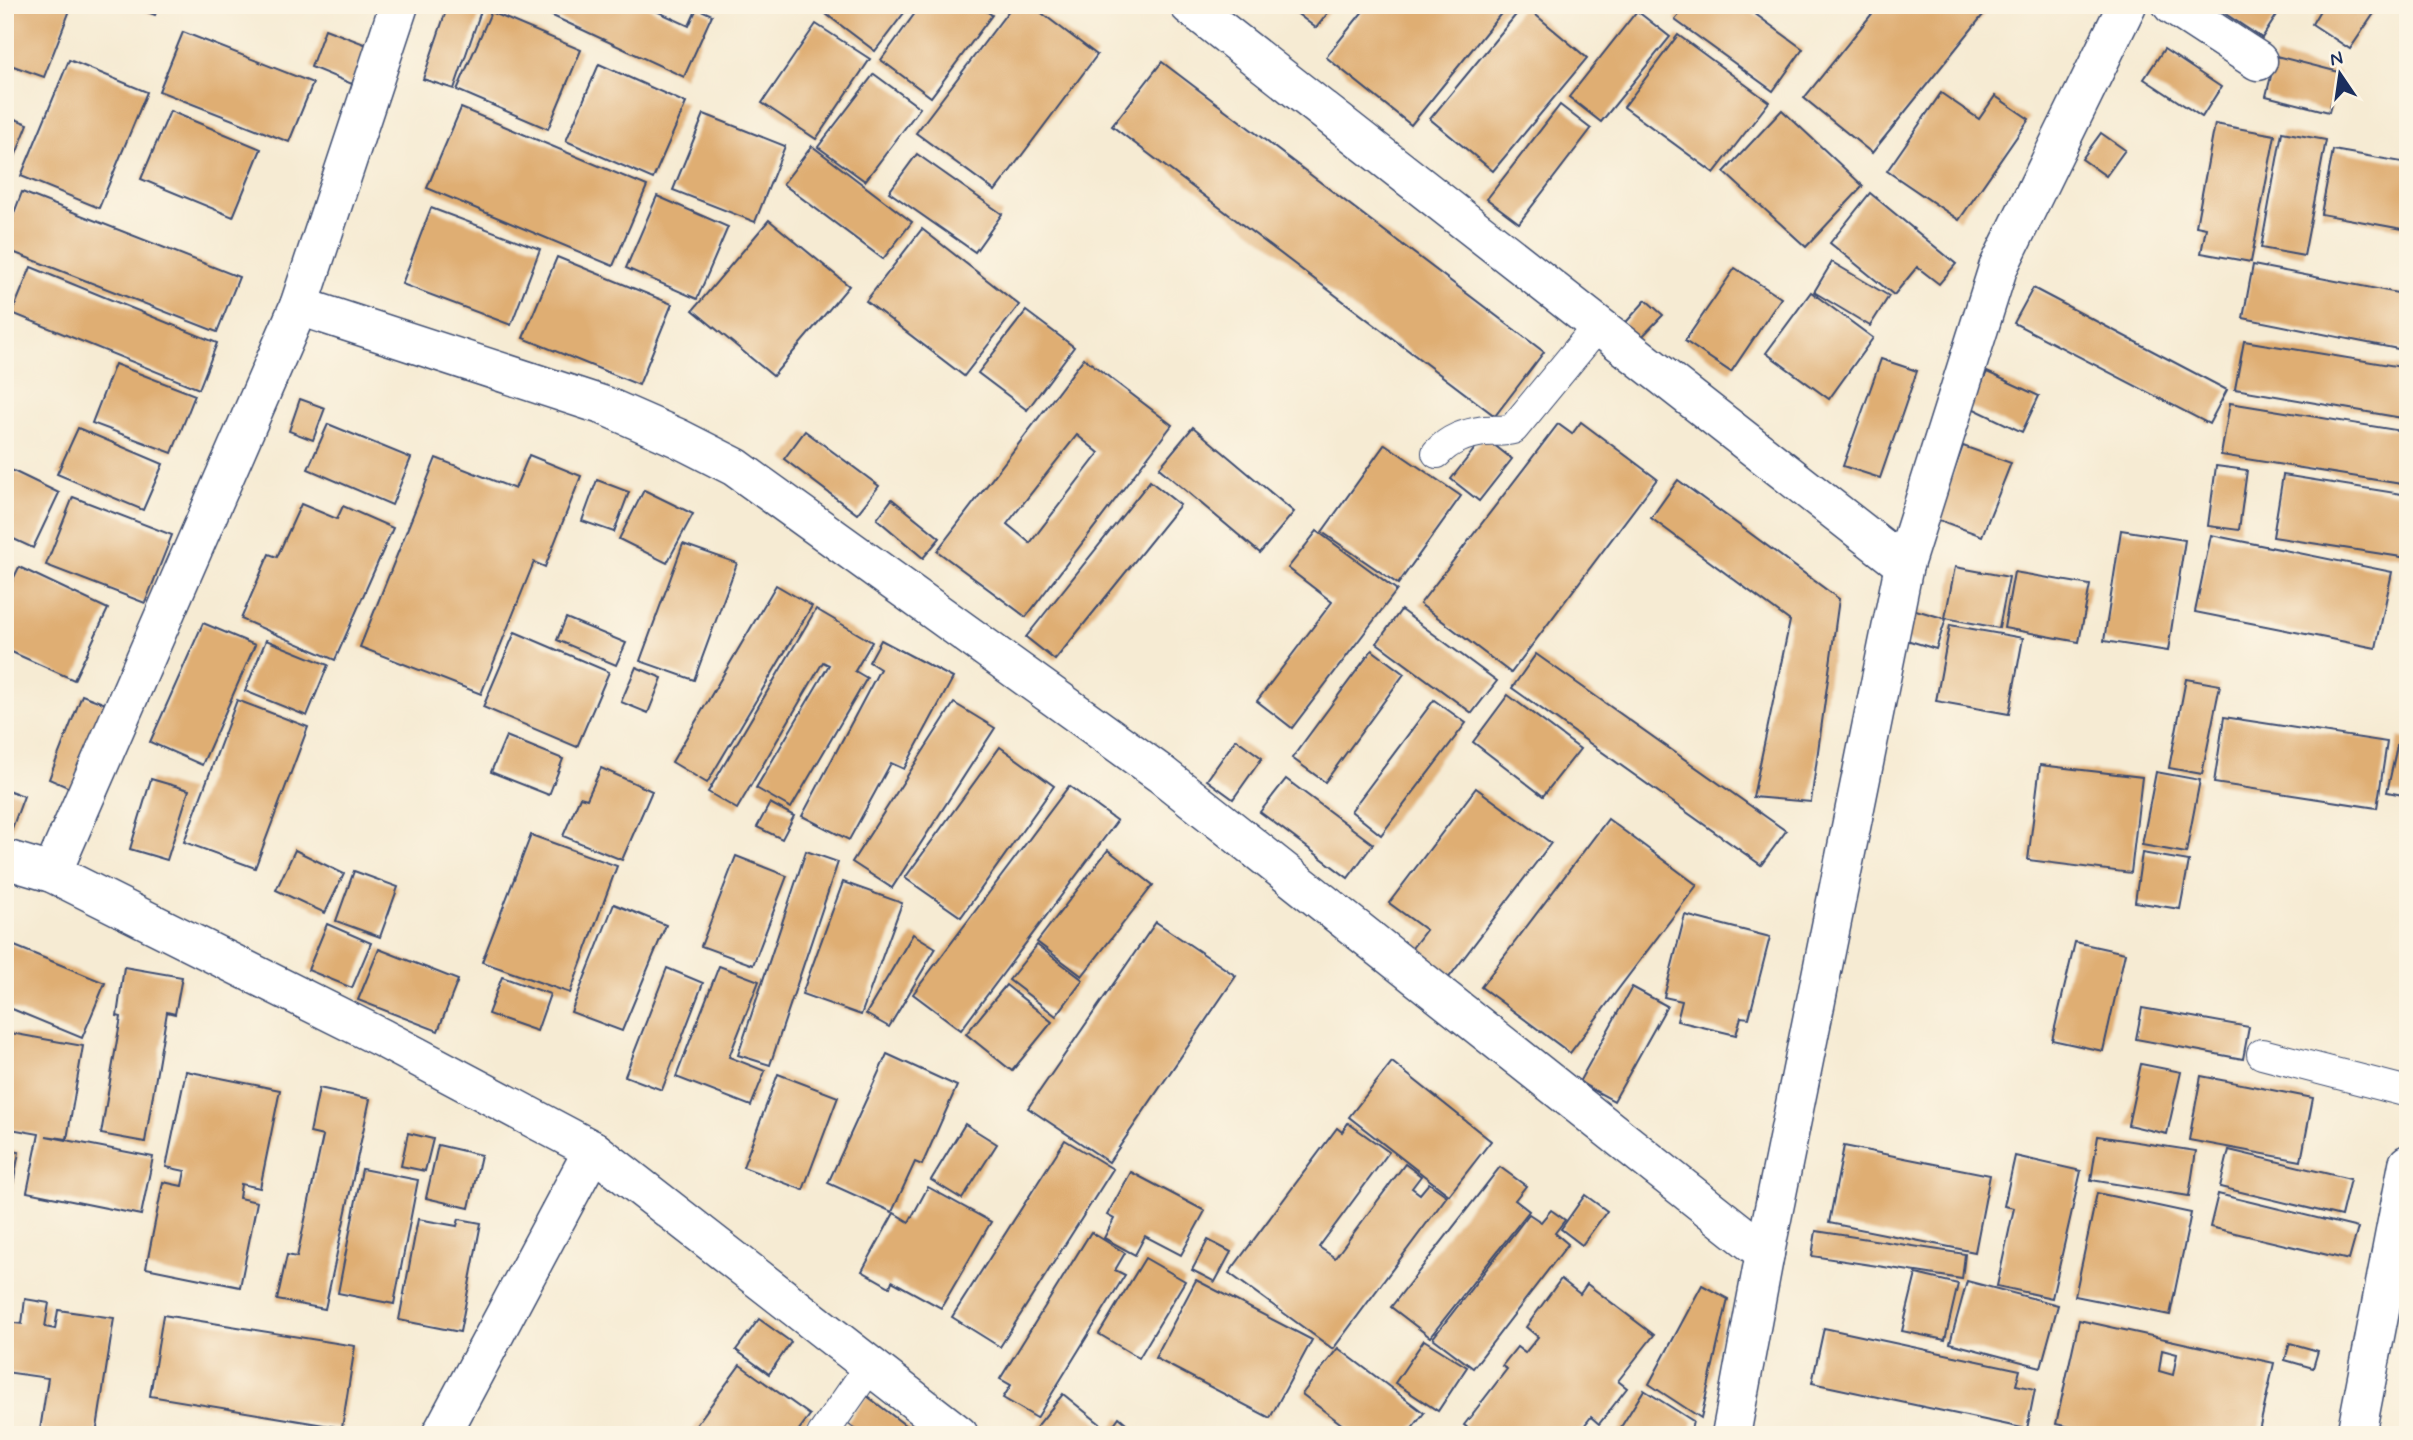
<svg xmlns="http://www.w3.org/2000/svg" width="2413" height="1440" font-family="Mynerve,sans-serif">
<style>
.building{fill:#dfae73;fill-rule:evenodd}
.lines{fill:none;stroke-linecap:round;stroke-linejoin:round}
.lane-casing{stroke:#3c4b70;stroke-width:32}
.street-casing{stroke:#3c4b70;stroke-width:41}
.lane{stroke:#fff;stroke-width:30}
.street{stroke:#fff;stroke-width:38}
</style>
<rect width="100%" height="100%" fill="#fcf5e5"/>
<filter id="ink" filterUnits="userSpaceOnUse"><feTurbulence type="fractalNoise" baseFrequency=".0143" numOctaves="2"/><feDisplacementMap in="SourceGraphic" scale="14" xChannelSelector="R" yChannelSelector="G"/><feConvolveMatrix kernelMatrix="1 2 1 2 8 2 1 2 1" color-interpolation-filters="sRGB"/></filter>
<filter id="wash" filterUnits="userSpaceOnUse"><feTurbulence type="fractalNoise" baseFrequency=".00686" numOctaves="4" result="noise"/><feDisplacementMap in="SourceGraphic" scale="28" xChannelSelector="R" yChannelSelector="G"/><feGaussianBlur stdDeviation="1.57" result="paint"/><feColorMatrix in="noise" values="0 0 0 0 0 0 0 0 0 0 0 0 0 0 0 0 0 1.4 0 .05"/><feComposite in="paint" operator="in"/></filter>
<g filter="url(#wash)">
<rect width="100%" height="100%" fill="#f6ebd3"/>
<g id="blocks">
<g class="building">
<polygon points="5,5 72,5 44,77 5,63"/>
<polygon points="129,5 159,5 155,15"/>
<polygon points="448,5 483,5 454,89 423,79"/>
<polygon points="529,5 643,5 689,26 697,8 712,15 684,77"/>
<polygon points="832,5 910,5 875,51 826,14"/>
<polygon points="921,5 977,5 992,15 931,97 881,60"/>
<polygon points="1013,5 1031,5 1097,55 995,191 916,133"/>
<polygon points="1286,5 1334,5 1316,28"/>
<polygon points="1368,5 1508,5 1411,125 1326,57"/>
<polygon points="1524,5 1587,58 1493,171 1430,119"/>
<polygon points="1686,5 1743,5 1803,49 1773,91 1675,20"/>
<polygon points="1879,5 1991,5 1872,153 1804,98"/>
<polygon points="2212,5 2272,5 2280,10 2262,38"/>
<polygon points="2323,5 2371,5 2377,9 2350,49 2312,24"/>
<polygon points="1637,11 1670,37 1601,122 1569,97"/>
<polygon points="491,12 581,50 548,129 457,90"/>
<polygon points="816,24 870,59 816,139 762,103"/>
<polygon points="325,29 367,45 352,84 311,67"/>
<polygon points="183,32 313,83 289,142 159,91"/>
<polygon points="1678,35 1769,102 1714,173 1624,107"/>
<polygon points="2164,49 2221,87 2202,117 2144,79"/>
<polygon points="2276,56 2339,72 2329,112 2266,96"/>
<polygon points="69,60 147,92 99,208 21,176"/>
<polygon points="1162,62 1544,352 1495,416 1112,126"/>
<polygon points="599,64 686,103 653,179 566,141"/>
<polygon points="874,74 920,108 865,181 818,147"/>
<polygon points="1941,93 1979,119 1995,96 2029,119 1959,220 1887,171"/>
<polygon points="1560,105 1591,129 1519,223 1487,199"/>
<polygon points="461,108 647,186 613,266 427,188"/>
<polygon points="1782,110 1863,186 1806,247 1724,172"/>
<polygon points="170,111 261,149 233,217 141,179"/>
<polygon points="704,114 785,146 755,222 673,190"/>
<polygon points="5,115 28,124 5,182"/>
<polygon points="2215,124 2275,135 2251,262 2201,253 2206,228 2196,226"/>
<polygon points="2282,132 2326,140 2304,256 2261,248"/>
<polygon points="2101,133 2125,150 2106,176 2082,159"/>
<polygon points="812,146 912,222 883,259 783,184"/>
<polygon points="2333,150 2408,163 2408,230 2321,214"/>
<polygon points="917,154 1002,214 975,252 889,192"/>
<polygon points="22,192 239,277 217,332 5,249 5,237"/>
<polygon points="1870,193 1956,264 1939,284 1917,267 1894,295 1830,243"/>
<polygon points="657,196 728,227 697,299 626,268"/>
<polygon points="431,208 540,249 511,325 402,284"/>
<polygon points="769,220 849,286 773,376 693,310"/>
<polygon points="922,229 1019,305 964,376 866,301"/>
<polygon points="557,257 672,304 639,385 523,338"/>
<polygon points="1832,262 1889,296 1870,326 1814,292"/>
<polygon points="2253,265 2408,295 2408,351 2243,318"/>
<polygon points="31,267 217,343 199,389 12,313"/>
<polygon points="1735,268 1781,298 1731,372 1685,341"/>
<polygon points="2033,288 2227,390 2209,424 2014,323"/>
<polygon points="1811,292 1873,338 1829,399 1766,353"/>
<polygon points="1646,300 1663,315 1635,344 1619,330"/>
<polygon points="1026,311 1074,347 1027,410 978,373"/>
<polygon points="2244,341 2408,368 2408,419 2235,389"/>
<path d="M 1084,358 L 1172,425 L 1026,617 L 937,551 ZM 1077,435 L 1099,453 L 1030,543 L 1007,524 Z"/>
<polygon points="1881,359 1917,371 1880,478 1843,466"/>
<polygon points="115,364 195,395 172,453 92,423"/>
<polygon points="1987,372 2039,396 2022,432 1970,407"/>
<polygon points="300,399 325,408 313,440 289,431"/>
<polygon points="2230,403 2408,432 2408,485 2221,455"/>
<polygon points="1581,422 1657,479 1511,673 1420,604 1558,424 1572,434"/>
<polygon points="328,424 411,458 392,505 308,469"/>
<polygon points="1193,427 1294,512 1260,553 1159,468"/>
<polygon points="78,428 163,464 143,510 57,474"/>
<polygon points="805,431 879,486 857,514 784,459"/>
<polygon points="1484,437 1512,459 1479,501 1451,479"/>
<polygon points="1385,444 1461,496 1398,584 1322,532"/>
<polygon points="1963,446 2011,463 1982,536 1936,519"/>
<polygon points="529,455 581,476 545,567 534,562 481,694 360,647 436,458 515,489"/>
<polygon points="2216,466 2247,470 2239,530 2208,526"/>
<polygon points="5,467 59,493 33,548 5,535"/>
<polygon points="2283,475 2408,495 2408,558 2273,537"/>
<polygon points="597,480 629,492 614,532 582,521"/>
<polygon points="1678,480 1839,599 1811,802 1753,797 1790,621 1651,518"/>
<polygon points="1150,481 1180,505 1055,660 1026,637"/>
<polygon points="644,490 693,514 667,563 619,539"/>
<polygon points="73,497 172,535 145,603 46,565"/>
<polygon points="892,499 940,538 923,558 877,519"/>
<polygon points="301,504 337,519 343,506 393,528 335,660 241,619 269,554 277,557"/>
<polygon points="2121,530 2185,540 2168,651 2104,641"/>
<polygon points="1317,531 1397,590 1292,728 1257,701 1332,602 1288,568"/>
<polygon points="2211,535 2392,572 2376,648 2195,612"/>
<polygon points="683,544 737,563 694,680 640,661"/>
<polygon points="19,567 108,609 74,680 5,649 5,596"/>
<polygon points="1955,567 2009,577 1999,628 1945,618"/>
<polygon points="2014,572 2090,585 2079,642 2004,628"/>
<polygon points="776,585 812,606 707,783 672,762"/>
<polygon points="1909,608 1946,619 1936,649 1900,638"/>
<polygon points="816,609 872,642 855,671 867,678 791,808 756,788 829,665 823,662 737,809 708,792"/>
<polygon points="1401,610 1497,681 1472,713 1377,643"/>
<polygon points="566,618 626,643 616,665 557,640"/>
<polygon points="203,623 255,645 202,765 150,742"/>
<polygon points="1950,625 2023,638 2009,714 1936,701"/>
<polygon points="515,632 609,672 577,747 483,707"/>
<polygon points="266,640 328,665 307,716 245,691"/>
<polygon points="881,640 953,678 904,769 891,763 849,840 802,816 880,669 869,662"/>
<polygon points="1372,650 1404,674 1325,782 1292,758"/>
<polygon points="1536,654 1786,831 1761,865 1512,688"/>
<polygon points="636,667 662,678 648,713 621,702"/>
<polygon points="2186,679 2220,685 2202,774 2169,768"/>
<polygon points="82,695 106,704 72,789 49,779"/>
<polygon points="1508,695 1580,749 1543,796 1473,742"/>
<polygon points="237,700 308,727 255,868 184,842"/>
<polygon points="1434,700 1466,723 1381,835 1351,811"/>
<polygon points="954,703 995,728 892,888 852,862"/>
<polygon points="2224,717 2387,742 2377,808 2214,783"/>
<polygon points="506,736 563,759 549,795 491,772"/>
<polygon points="2399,737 2408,739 2408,796 2387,792"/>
<polygon points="1236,739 1262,758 1233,799 1207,780"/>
<polygon points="1000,747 1054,786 961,917 905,878"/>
<polygon points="2040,765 2142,777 2131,873 2028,860"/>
<polygon points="601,768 652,791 622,860 563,836 580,797 587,799"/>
<polygon points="2156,772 2200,780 2186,853 2142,845"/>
<polygon points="151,779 189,790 167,860 130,849"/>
<polygon points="1286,779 1373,844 1348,878 1260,812"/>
<polygon points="1069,786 1117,821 961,1030 913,994"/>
<polygon points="1476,788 1551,843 1447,980 1409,952 1426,930 1389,903"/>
<polygon points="5,789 24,796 11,831 5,829"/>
<polygon points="770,803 794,816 782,839 757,827"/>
<polygon points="1608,819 1697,885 1570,1053 1481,987"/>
<polygon points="531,835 617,866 570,993 482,962"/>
<polygon points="295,850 344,874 325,913 276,890"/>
<polygon points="1108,850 1153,885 1082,976 1037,942"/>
<polygon points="806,851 838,862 770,1065 738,1055"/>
<polygon points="2142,853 2189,861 2180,909 2135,902"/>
<polygon points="736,856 787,876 753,965 701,946"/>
<polygon points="354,871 398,887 380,937 336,921"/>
<polygon points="843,882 902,903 861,1015 802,994"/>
<polygon points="614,904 666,925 622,1031 571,1012"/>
<polygon points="1685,915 1770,937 1749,1018 1741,1017 1736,1035 1677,1021 1682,1001 1664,997"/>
<polygon points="1156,922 1236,976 1109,1162 1028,1108"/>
<polygon points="327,924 371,943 352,988 308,970"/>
<polygon points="913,934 936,948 889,1027 866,1014"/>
<polygon points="5,942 105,983 82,1038 5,1006"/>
<polygon points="2075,942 2125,953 2103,1051 2052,1040"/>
<polygon points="1037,945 1083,980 1056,1016 1009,980"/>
<polygon points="379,949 458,980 438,1031 358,1000"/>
<polygon points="719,966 759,981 729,1057 765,1071 751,1106 676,1077"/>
<polygon points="124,967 182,977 175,1014 167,1012 145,1142 101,1134 121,1017 117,1016"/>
<polygon points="667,968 703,983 662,1090 625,1076"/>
<polygon points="502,977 550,994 537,1031 488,1014"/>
<polygon points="1006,985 1052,1022 1012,1071 966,1034"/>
<polygon points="1632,987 1667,1006 1614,1101 1579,1082"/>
<polygon points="2142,1008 2249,1027 2243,1059 2136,1039"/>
<polygon points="5,1032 83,1046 67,1139 46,1136 153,1157 141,1215 27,1192 39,1134 5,1128"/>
<polygon points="887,1054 957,1086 922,1165 915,1162 892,1212 828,1183"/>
<polygon points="1392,1062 1491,1141 1449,1195 1349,1117"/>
<polygon points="2141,1064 2181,1072 2167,1134 2128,1125"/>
<polygon points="186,1071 280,1090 260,1188 241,1184 239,1198 257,1202 240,1287 146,1268 163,1182 182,1186 185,1171 166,1167"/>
<polygon points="778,1074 838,1097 803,1190 743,1167"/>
<polygon points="2201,1076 2313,1098 2301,1161 2189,1140"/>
<polygon points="319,1088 370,1099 325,1309 277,1300 287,1255 297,1257 323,1136 310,1133"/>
<polygon points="1348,1123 1389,1152 1319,1247 1335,1258 1405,1164 1421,1176 1412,1188 1420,1194 1429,1183 1447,1196 1333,1349 1229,1273 1337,1128 1342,1132"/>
<polygon points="965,1124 997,1144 962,1199 931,1180"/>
<polygon points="408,1133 433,1139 425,1171 401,1166"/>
<polygon points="2098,1136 2196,1151 2189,1196 2091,1180"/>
<polygon points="1065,1140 1113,1169 1000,1347 952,1317"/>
<polygon points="438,1145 481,1155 469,1208 426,1198"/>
<polygon points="1844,1146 1990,1175 1975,1252 1829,1223"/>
<polygon points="5,1150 19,1152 9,1206 5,1206"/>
<polygon points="2229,1150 2350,1179 2341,1216 2220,1187"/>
<polygon points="2015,1156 2081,1171 2052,1298 1997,1286 2014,1208 2004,1206"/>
<polygon points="1500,1167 1526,1186 1515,1200 1529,1211 1430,1337 1391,1307"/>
<polygon points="362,1169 418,1180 394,1304 338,1293"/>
<polygon points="1131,1172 1205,1211 1181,1255 1145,1236 1135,1255 1104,1238 1114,1219 1107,1215"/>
<polygon points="928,1187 991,1222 941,1308 892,1281 890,1287 862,1271 894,1213 909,1222"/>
<polygon points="2097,1193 2191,1213 2170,1315 2075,1296"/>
<polygon points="2218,1194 2358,1228 2349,1260 2210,1227"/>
<polygon points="1585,1195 1607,1211 1582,1245 1561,1229"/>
<polygon points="1551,1210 1565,1220 1555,1233 1568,1244 1473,1368 1433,1338 1529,1214 1541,1222"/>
<polygon points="418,1219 457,1226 459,1219 481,1223 460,1332 399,1320"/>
<polygon points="1816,1231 1965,1254 1962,1279 1812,1256"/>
<polygon points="1091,1232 1125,1253 1115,1270 1125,1275 1037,1418 1003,1398 1011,1385 1000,1379"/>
<polygon points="1208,1240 1231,1252 1215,1282 1192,1270"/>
<polygon points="1145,1258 1185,1281 1139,1358 1099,1334"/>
<polygon points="1916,1274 1958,1284 1945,1340 1902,1331"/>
<polygon points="1561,1279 1580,1294 1587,1284 1654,1335 1618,1381 1627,1388 1599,1424 1591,1417 1577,1435 1477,1435 1464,1425 1507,1369 1502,1366 1517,1347 1525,1353 1538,1337 1526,1327"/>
<polygon points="1196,1280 1312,1340 1270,1418 1155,1358"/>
<polygon points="1967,1281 2058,1305 2041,1367 1950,1343"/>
<polygon points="1702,1285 1728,1299 1701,1418 1649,1384"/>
<polygon points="25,1299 49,1303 45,1327 55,1329 58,1310 114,1318 96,1435 67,1435 40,1430 48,1378 5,1372 5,1322 22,1324"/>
<polygon points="163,1315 355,1346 342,1428 150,1396"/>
<polygon points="759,1319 791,1342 769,1374 736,1350"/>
<path d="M 2079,1320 L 2274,1363 L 2258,1435 L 2106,1435 L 2056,1424 ZM 2162,1350 L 2177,1354 L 2173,1375 L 2159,1371 Z"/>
<polygon points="1824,1328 2020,1370 2016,1385 2035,1389 2027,1429 1812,1383"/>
<polygon points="1424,1340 1467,1367 1438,1411 1395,1383"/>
<polygon points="2290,1343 2318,1351 2313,1368 2285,1360"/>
<polygon points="1338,1348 1424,1413 1407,1435 1356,1435 1302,1394"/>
<polygon points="740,1365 810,1415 795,1435 689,1435"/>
<polygon points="1644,1390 1693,1421 1690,1435 1616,1435"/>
<polygon points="1063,1394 1109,1431 1119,1417 1140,1435 1040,1435 1034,1430"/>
<polygon points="867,1396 918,1435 864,1435 847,1423"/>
</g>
</g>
</g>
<g filter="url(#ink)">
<use href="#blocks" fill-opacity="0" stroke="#3c4b70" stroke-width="2"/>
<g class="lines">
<defs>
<g id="lane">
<path d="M 1437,453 C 1450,439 1465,434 1484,431 C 1494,430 1503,432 1513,429 L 1598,326"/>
<polyline points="2262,1054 2408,1092"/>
<polyline points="822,1435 870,1366"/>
</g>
<g id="street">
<polyline points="1189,5 1904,565"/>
<polyline points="2172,5 2258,61"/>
<polyline points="299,306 605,406 678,438 735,467 1161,774 1765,1253"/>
<polyline points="5,859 52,873 382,1038 593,1150 959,1435"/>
<polyline points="52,873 299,306 399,5"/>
<polyline points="441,1435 593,1150"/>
<polyline points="1731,1435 1765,1253 1904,565 1998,268 2127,5"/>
<polyline points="2356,1435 2408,1164"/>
</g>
</defs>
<use href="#lane" class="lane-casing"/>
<use href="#street" class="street-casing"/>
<use href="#lane" class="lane"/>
<use href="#street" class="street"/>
</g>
</g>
<rect width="2413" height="1440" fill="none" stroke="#fcf5e5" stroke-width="28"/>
<g transform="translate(2340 74) rotate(347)" stroke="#fcf5e5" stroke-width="5" paint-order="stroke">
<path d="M0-5L12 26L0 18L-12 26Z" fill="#1b2f5e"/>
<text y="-10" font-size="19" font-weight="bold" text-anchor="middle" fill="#1b2f5e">N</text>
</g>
</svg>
